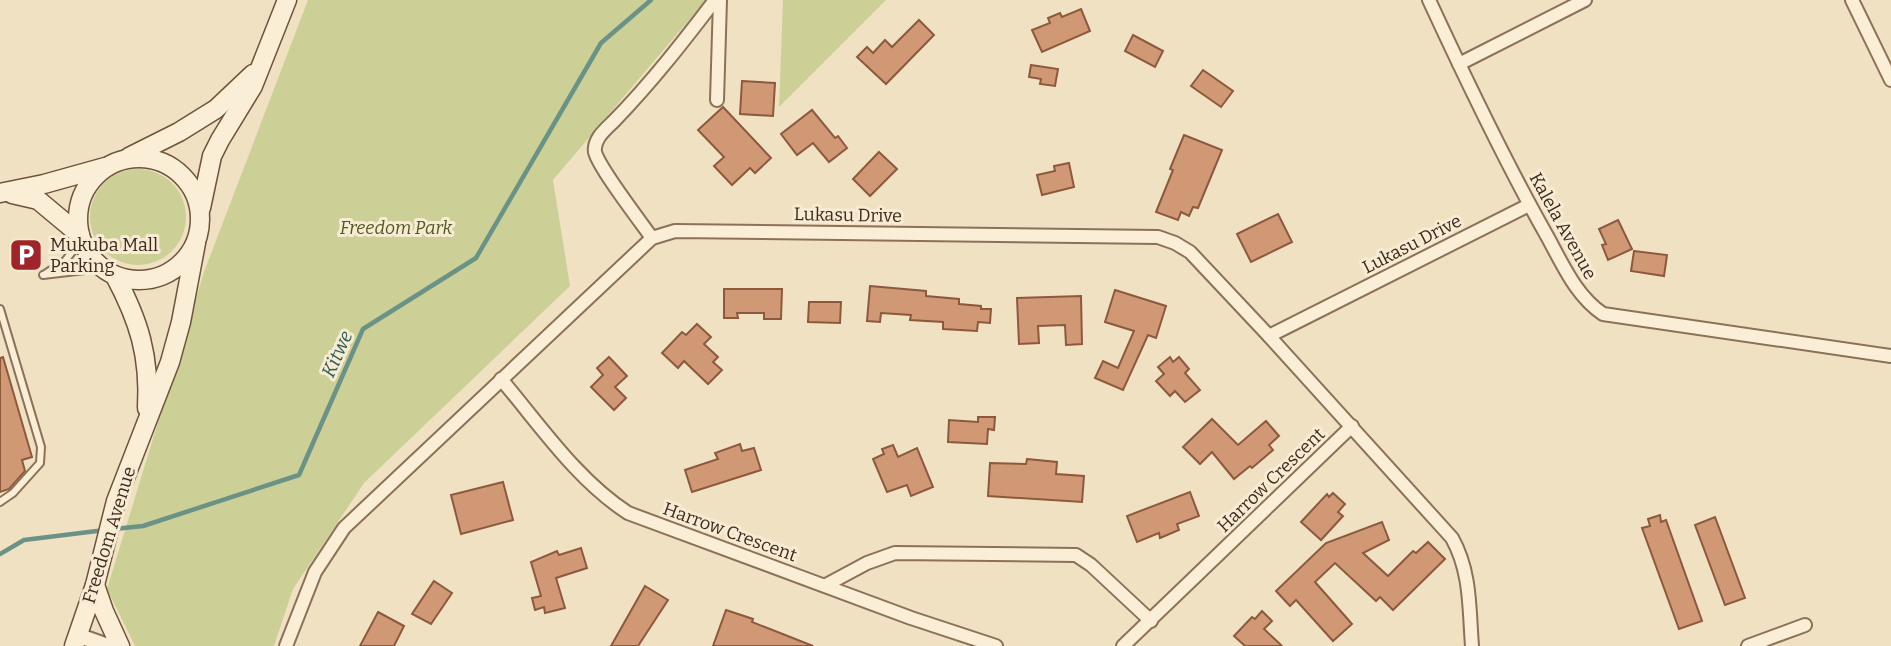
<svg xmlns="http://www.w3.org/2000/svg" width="1891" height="646" font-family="Bitter,serif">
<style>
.green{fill:#ccd096}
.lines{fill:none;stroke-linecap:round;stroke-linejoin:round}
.stream{stroke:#6b9287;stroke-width:4.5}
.building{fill:#d19876;stroke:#8d593d;stroke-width:2}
.service-casing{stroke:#8c7158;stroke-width:10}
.minor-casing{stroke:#8c7158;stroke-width:16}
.tertiary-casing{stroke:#8c7158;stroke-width:18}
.secondary-casing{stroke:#6e523c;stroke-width:21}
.service{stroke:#fbeed7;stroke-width:6}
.minor{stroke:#fbeed7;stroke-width:12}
.tertiary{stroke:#fbeed7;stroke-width:14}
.secondary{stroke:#fbeed7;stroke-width:18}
.labels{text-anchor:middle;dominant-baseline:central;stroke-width:6;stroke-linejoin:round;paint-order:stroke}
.street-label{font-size:18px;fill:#3b2a1d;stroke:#f8ebd3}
.park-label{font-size:18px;font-style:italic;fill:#4e5923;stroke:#f8ebd3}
.poi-label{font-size:18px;fill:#3b2a1d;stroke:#f8ebd3;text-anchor:start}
.water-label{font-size:19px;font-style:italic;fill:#2c5c56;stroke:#f8ebd3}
</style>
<rect width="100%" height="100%" fill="#f1e1c3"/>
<g class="green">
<polygon points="308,0 706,0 553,180 570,286 364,483 293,589 274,646 135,646 107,589 204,272"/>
<polygon points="783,0 886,0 779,107"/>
<circle cx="138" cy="217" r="48"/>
</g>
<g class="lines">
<g class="stream">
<polyline points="114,529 143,526 299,475 363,329 476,258 601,43 651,0"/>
<polyline points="0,554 24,540 105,530"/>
</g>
</g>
<g class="building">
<polygon points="1081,9 1090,31 1042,52 1032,30 1050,23 1048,18 1060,13 1062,17"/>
<polygon points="919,20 934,35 886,84 857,57 867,47 873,53 885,40 892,47"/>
<polygon points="1133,35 1163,51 1155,67 1125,51"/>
<polygon points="1031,65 1058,69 1055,86 1040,84 1041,79 1029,77"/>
<polygon points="1203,70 1233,91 1221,107 1191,86"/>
<polygon points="742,81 775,83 773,116 740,114"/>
<polygon points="723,107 771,158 755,173 750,168 732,185 714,166 724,157 698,130"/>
<polygon points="812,110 835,138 838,136 847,148 829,162 813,143 797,155 781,134"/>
<polygon points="1184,135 1222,150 1198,208 1193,207 1189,216 1181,212 1178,220 1156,212 1173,170 1170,169"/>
<polygon points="879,152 897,169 870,196 853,179"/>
<polygon points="1069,163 1074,187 1042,195 1037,175 1055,171 1054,166"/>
<polygon points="1278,214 1292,242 1251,262 1237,234"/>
<polygon points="1618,220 1632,249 1608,260 1602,245 1606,244 1599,229"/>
<polygon points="1634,251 1667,255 1664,276 1631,271"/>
<polygon points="870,286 926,291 926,296 959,299 959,304 981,306 981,309 991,309 990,323 978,322 977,331 943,329 943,322 910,320 911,315 881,313 880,322 867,321"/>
<polygon points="724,289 782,289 781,319 764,319 764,313 737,313 738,318 724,318"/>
<polygon points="1115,290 1166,306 1156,338 1148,335 1123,390 1095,378 1103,361 1118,368 1134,331 1105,322"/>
<polygon points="1081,296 1082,344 1066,345 1065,325 1038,326 1039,343 1019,344 1017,298"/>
<polygon points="809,302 841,302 840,323 808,322"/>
<polygon points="697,324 711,337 704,344 718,357 713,362 722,370 708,384 684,361 678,368 662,353 682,332 686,335"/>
<polygon points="3,357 32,457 22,460 25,471 9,489 0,492 0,358"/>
<polygon points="609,357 627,376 615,387 626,398 614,410 591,387 603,375 597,368"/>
<polygon points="1170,357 1173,362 1179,357 1189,369 1185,373 1200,390 1185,402 1175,391 1170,396 1156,381 1164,374 1158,367"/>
<polygon points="978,417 995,417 994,430 988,429 987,444 948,442 949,420 978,422"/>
<polygon points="1212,419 1238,445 1266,421 1279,436 1269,445 1273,450 1252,468 1250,466 1234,479 1212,452 1200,464 1183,447"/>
<polygon points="740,444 742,451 754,448 761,470 692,492 685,470 718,459 715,453"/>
<polygon points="893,445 898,457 917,448 933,487 911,496 907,485 887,492 873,459 884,454 882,449"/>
<polygon points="1027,459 1057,462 1056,474 1084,476 1082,502 988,496 990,463 1026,464"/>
<polygon points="503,482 513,520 461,534 451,495"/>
<polygon points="1190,492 1199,516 1177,524 1179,530 1160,538 1159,533 1137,542 1127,516"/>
<polygon points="1333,493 1345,504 1338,512 1343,516 1321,540 1301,522 1327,494 1329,497"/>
<polygon points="1660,515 1661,522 1666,520 1702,621 1679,629 1642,528 1650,526 1648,519"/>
<polygon points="1715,517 1745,598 1725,605 1695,525"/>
<polygon points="1382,522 1389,540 1363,553 1388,576 1413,551 1416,553 1428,542 1445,559 1393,610 1380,597 1376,601 1335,563 1315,582 1352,624 1333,641 1296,600 1290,606 1276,591 1326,543"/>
<polygon points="581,548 587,568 556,578 565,608 545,613 544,607 535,610 532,598 541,596 531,562 557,551 559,555"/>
<polygon points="434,581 452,593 431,624 412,614"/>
<polygon points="645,586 668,600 638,646 611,646"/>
<polygon points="726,610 753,619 752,622 813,646 713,646"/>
<polygon points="1262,611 1272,621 1264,629 1282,646 1245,646 1234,636 1252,617 1255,619"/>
<polygon points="378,612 404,626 394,646 360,646"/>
</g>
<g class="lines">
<defs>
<g id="service">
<polyline points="45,274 65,261 81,240"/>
<polyline points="43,275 102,268"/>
<polyline points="0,309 41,447 40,463 13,493 0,502"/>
</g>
<g id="minor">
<path d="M 1429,0 C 1466,80 1504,160 1547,236 C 1563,265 1576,296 1603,314 L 1891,356"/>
<polyline points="1852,0 1891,80"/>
<polyline points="1459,64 1585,0"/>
<polyline points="717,100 720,0"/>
<path d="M 652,238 C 640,221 599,168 595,152 C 593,139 606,129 614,121 C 651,83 683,42 715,0"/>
<path d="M 1269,336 L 1452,538 C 1471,572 1469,608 1472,646"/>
<path d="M 501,379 C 540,425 577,480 628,513 L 911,618 L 996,646"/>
<polyline points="826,585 867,563 895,553 1076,555 1091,565 1151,621"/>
<polyline points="286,646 315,572 344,528 652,238 675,231 1158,237 1175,243 1190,252 1269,336 1529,205"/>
<polyline points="1123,646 1352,426"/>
<polyline points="1748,646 1805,625"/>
</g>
<polyline id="tertiary" points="77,635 108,646"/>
<g id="secondary">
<polyline points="129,157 179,132 216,109 253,74"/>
<circle cx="139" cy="219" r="61"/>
<polyline points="0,193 44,184 105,167"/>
<polyline points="12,194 38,200 80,235"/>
<polyline points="201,208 212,156 220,140 253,86 287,0"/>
<path d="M 115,276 C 139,321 150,356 147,408"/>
<polyline points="95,585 104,611 120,646"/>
<polyline points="74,646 95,585 116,501 170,362 181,322 196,243"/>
</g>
</defs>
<use href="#service" class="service-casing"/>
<use href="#minor" class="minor-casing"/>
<use href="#tertiary" class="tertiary-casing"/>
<use href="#secondary" class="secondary-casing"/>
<use href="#service" class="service"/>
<use href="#minor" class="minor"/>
<use href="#tertiary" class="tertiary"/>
<use href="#secondary" class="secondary"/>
</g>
<defs>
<symbol id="parking-square" viewBox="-11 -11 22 22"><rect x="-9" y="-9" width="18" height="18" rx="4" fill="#9f252b" stroke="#f8ebd3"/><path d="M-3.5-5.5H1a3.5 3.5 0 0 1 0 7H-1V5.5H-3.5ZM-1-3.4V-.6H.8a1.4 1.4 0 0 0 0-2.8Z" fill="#fff"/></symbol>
</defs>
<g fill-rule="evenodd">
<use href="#parking-square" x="7" y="236" width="38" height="38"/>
</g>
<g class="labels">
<g class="street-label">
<text transform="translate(848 215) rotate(1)">Lukasu Drive</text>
<text transform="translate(1563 226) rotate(61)">Kalela Avenue</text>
<text transform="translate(1412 244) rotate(-27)">Lukasu Drive</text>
<text transform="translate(1271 480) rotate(-44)">Harrow Crescent</text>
<text transform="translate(730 532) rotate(20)">Harrow Crescent</text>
<text transform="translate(109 535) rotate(-73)">Freedom Avenue</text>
</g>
<g class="park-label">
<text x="396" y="228">Freedom Park</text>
</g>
<g class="poi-label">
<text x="50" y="245">Mukuba Mall<tspan x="50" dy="21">Parking</tspan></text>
</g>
<g class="water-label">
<text transform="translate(337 354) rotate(-66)">Kitwe</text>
</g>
</g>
</svg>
